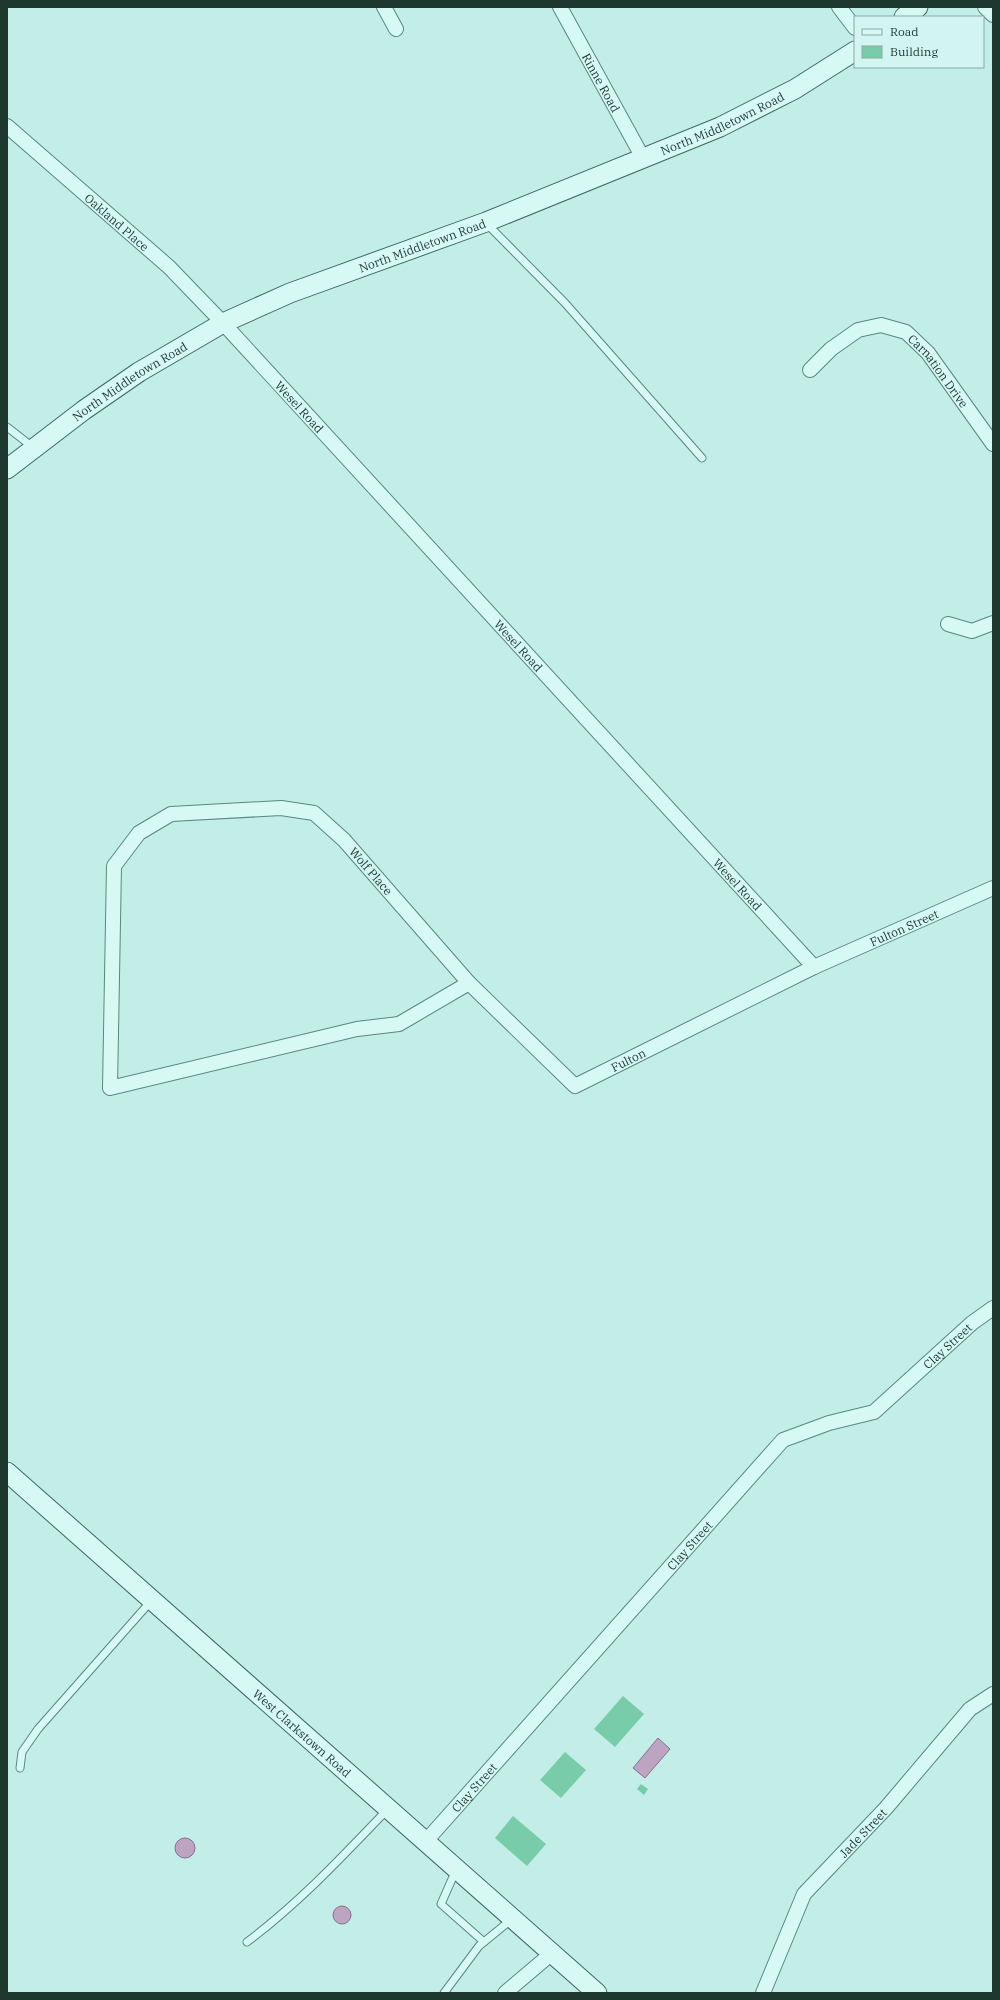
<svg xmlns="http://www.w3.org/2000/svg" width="1000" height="2000" font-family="'IBM Plex Serif',serif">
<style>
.water{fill:#bda5c1;stroke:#8c6c8f}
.building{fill:#78cca9}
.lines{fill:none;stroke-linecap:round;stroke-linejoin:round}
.lane-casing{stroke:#5a887a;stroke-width:9}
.street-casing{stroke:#5a887a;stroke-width:16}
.secondary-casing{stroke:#3d6a5b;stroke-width:21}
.lane{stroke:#d6f9f4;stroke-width:7}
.street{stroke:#d6f9f4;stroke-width:14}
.secondary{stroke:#d6f9f4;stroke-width:19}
.labels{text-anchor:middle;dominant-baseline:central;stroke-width:3.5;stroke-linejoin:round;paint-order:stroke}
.street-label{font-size:12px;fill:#1e382f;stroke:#d2f5f1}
</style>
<rect width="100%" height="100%" fill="#c3eee8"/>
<g class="water">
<polygon points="658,1738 670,1749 645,1778 633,1768"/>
<circle cx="185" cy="1848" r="10"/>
<circle cx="342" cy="1915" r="9"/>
</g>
<g class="building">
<polygon points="623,1696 644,1714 615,1747 594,1729"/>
<polygon points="565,1752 586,1770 561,1798 540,1780"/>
<polygon points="641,1784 648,1789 644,1795 637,1789"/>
<polygon points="513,1816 546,1844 527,1866 495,1838"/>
</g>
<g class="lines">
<defs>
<g id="lane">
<polyline points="487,224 565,303 702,458"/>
<polyline points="7,427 34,448"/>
<polyline points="20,1768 22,1752 38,1729 152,1600"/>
<polyline points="456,1870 441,1904 484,1942"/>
<path d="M 247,1942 C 299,1903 343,1856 387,1810"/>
<polyline points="444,1993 479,1946 512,1919"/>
</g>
<g id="street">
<polyline points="384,7 396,29"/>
<path id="s1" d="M 560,7 L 643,158"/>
<polyline points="839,7 855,28"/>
<polyline points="985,7 993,15"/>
<path id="s2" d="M 7,126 L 169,267 L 223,323 L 814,967"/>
<path id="s3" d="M 810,370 L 831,349 L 858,330 L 881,325 L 906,332 L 928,353 L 993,444"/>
<polyline points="948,624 972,631 993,623"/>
<polygon points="281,808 314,813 344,840 469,983 399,1024 357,1029 110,1088 114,866 139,833 171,814"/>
<path id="s4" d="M 469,983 L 575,1086 L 814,967 L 993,888"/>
<path id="s5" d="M 426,1841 L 783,1440 L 829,1423 L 874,1412 L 972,1323 L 993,1308"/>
<polyline points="505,1993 551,1954"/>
<path id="s6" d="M 763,1993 L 804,1894 L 886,1808 L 970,1709 L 993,1694"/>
</g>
<g id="secondary">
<polyline points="904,17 918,7"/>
<path id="s7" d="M 7,469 L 84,410 L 139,372 L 223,323 L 290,293 L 486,222 L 720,127 L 795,89 L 855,51"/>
<path id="s8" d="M 7,1472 L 597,1993"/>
</g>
</defs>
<use href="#lane" class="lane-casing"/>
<use href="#street" class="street-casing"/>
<use href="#secondary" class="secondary-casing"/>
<use href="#lane" class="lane"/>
<use href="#street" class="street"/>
<use href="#secondary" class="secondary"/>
</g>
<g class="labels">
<g class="street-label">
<text stroke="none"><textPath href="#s1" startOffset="86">Rinne Road</textPath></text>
<text stroke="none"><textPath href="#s7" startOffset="799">North Middletown Road</textPath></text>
<text stroke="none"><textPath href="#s2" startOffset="146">Oakland Place</textPath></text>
<text stroke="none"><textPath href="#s7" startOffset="475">North Middletown Road</textPath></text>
<text stroke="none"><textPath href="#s3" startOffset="163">Carnation Drive</textPath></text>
<text stroke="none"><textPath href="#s7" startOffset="151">North Middletown Road</textPath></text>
<text stroke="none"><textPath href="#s2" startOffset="406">Wesel Road</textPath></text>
<text stroke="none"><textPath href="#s2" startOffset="730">Wesel Road</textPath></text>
<text transform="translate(371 871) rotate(49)">Wolf Place</text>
<text stroke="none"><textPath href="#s2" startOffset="1054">Wesel Road</textPath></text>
<text stroke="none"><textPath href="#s4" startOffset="513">Fulton Street</textPath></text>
<text stroke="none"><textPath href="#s4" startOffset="207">Fulton</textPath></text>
<text stroke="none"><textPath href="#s5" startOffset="731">Clay Street</textPath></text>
<text stroke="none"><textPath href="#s5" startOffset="396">Clay Street</textPath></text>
<text stroke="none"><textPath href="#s8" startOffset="394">West Clarkstown Road</textPath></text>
<text stroke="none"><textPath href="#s5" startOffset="72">Clay Street</textPath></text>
<text stroke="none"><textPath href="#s6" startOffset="192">Jade Street</textPath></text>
</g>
</g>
<rect width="1000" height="2000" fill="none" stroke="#1e382f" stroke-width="16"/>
<rect x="854" y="16" width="130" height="52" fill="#d2f5f1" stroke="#8aa9a3"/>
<rect x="862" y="29" width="20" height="6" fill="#d6f9f4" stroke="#8aa9a3"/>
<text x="890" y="36" font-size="12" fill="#1e382f">Road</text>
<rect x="862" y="46" width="20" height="12" fill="#78cca9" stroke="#8aa9a3"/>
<text x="890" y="56" font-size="12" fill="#1e382f">Building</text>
</svg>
